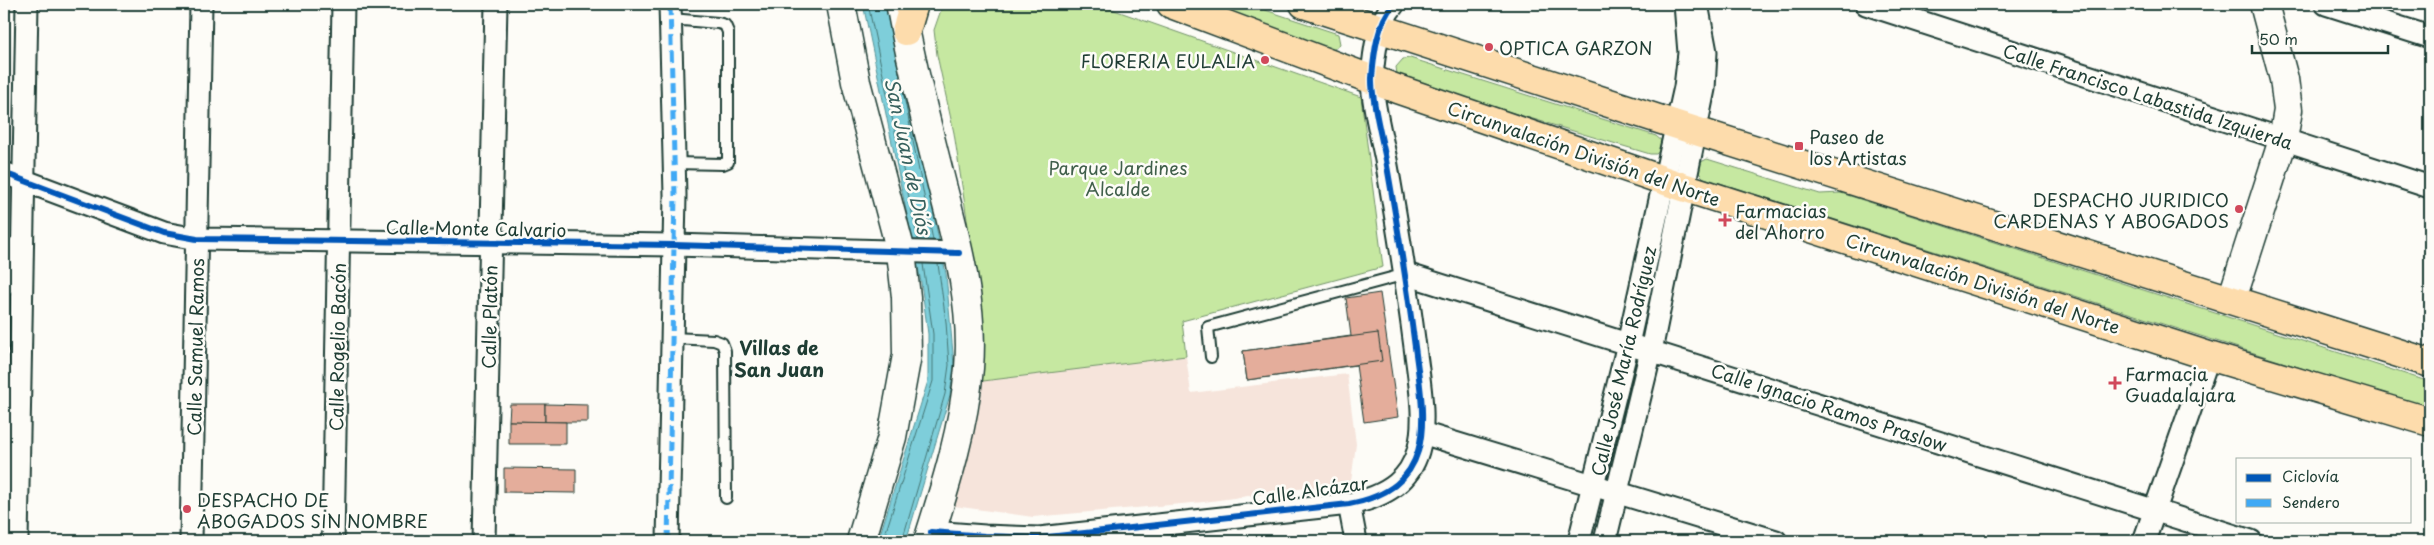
<svg xmlns="http://www.w3.org/2000/svg" width="2434" height="545" font-family="'Playpen Sans',sans-serif">
<style>
.built{fill:#f6e4db}
.green{fill:#c6e8a1;stroke:#72926a}
.water{fill:#7eceda;stroke:#589498}
.lines{fill:none;stroke-linecap:round;stroke-linejoin:round}
.shore{stroke:#457776;stroke-width:1}
.building{fill:#e4ad9b;stroke:#1f3d34}
.lane-casing{stroke:#1f3d34;stroke-width:14}
.street-casing{stroke:#1f3d34;stroke-width:25}
.secondary-casing{stroke:#1f3d34;stroke-width:31}
.primary-casing{stroke:#1f3d34;stroke-width:31}
.lane{stroke:#fdfcf7;stroke-width:10}
.street{stroke:#fdfcf7;stroke-width:21}
.secondary{stroke:#fdfcf7;stroke-width:28}
.primary{stroke:#fddcac;stroke-width:28}
.quiet{stroke:#3fa9f5;stroke-width:5;stroke-dasharray:10 5;stroke-linecap:butt}
.cycleway-casing{stroke:#fdfcf7;stroke-width:9}
.cycleway{stroke:#0057b8;stroke-width:6}
.poi-dot{fill:#d1495b;stroke:#fdfcf7;stroke-width:2}
.labels{text-anchor:middle;dominant-baseline:central;stroke-width:5;stroke-linejoin:round;paint-order:stroke}
.poi-label{font-size:18px;fill:#1f3d34;stroke:#fdfcf7;text-anchor:start}
.street-label{font-size:18px;fill:#1f3d34;stroke:#fdfcf7}
.park-label{font-size:18px;fill:#405f4a;stroke:#fdfcf7}
.water-label{font-size:19px;font-style:italic;fill:#37615e;stroke:#fdfcf7}
.neighbourhood-label{font-size:19px;font-weight:bold;fill:#1f3d34;stroke:#fdfcf7}
</style>
<rect width="100%" height="100%" fill="#fdfcf7"/>
<filter id="ink" filterUnits="userSpaceOnUse"><feTurbulence type="fractalNoise" baseFrequency=".02" numOctaves="2"/><feDisplacementMap in="SourceGraphic" scale="10" xChannelSelector="R" yChannelSelector="G"/><feConvolveMatrix kernelMatrix="1 2 1 2 8 2 1 2 1" color-interpolation-filters="sRGB"/></filter>
<g filter="url(#ink)">
<polygon class="built" points="1186,356 1191,393 1347,374 1356,444 1351,482 1204,502 1033,517 947,505 975,382"/>
<g class="green">
<polygon points="943,4 1097,4 1361,97 1383,267 1182,321 1186,356 975,382 980,305 954,133 937,55 934,30"/>
<polygon points="1206,4 1247,4 1338,34 1340,44 1332,51"/>
<polygon points="1410,58 1656,136 1663,142 1661,150 1656,154 1650,154 1406,81 1397,74 1396,67 1403,59"/>
<polygon points="1707,159 1820,194 1841,193 2430,382 2430,409 1704,178 1698,172 1699,163"/>
</g>
<polygon class="water" points="863,4 890,4 946,274 954,365 950,395 906,541 878,541 928,381 928,334 921,282"/>
<g class="lines">
<g class="shore">
<polyline points="868,4 918,240"/>
<polyline points="896,57 933,240"/>
<polyline points="883,541 933,381 933,334 923,264"/>
<polyline points="902,541 945,394 949,365 946,322 938,264"/>
</g>
</g>
<g class="building">
<polygon points="1380,293 1398,417 1364,422 1356,365 1247,380 1243,351 1351,336 1346,298"/>
<polygon points="1378,333 1382,361 1247,380 1243,351"/>
<polygon points="510,404 545,404 545,422 509,421"/>
<polygon points="545,404 588,405 588,422 545,422"/>
<polygon points="509,421 566,422 566,444 509,444"/>
<polygon points="504,468 576,469 576,493 504,492"/>
</g>
<g class="lines">
<defs>
<g id="lane">
<polyline points="671,19 718,23 725,25 728,32 728,162 723,164 673,163"/>
<polyline points="672,338 714,340 722,343 725,351 726,498"/>
<polyline points="1211,357 1208,327 1406,274"/>
</g>
<g id="street">
<polyline points="1866,4 2430,187"/>
<polyline points="2326,4 2430,37"/>
<polyline points="4,173 164,233 197,239 674,245 959,253"/>
<polyline points="1406,274 2251,541"/>
<polyline points="4,284 17,247"/>
<polyline points="1422,433 1776,541"/>
<polyline points="1349,504 1356,541"/>
<path d="M 931,532 L 985,536 L 1039,538 L 1349,504 C 1440,487 1424,417 1415,347 C 1407,284 1397,223 1386,160 C 1382,139 1371,98 1372,78 C 1374,53 1377,23 1394,4"/>
<polyline points="17,541 27,4"/>
<polyline points="191,541 201,4"/>
<polyline points="333,541 343,4"/>
<polyline points="484,541 496,4"/>
<polyline points="668,541 675,195 670,4"/>
<polyline points="1579,541 1628,344 1685,87 1689,53 1685,4"/>
<polyline points="1605,541 1651,351 1704,89 1706,52 1697,4"/>
<polyline points="2144,541 2209,356"/>
</g>
<g id="secondary">
<polyline points="841,4 856,82 901,252 906,297 907,355 892,437 861,541"/>
<path d="M 901,8 C 912,69 928,129 943,189 C 958,246 974,308 969,368 C 964,427 946,485 928,541"/>
<polyline points="2232,299 2283,140 2288,110 2284,79 2264,4"/>
</g>
<g id="primary">
<polyline points="1171,4 1397,89 1683,187 2209,356 2430,422"/>
<polyline points="1304,4 1677,125 2430,363"/>
<polyline points="906,31 914,4"/>
</g>
</defs>
<use href="#lane" class="lane-casing"/>
<use href="#street" class="street-casing"/>
<use href="#secondary" class="secondary-casing"/>
<use href="#primary" class="primary-casing"/>
<use href="#lane" class="lane"/>
<use href="#street" class="street"/>
<use href="#secondary" class="secondary"/>
<use href="#primary" class="primary"/>
<polyline class="quiet" points="668,541 675,195 670,4"/>
<defs>
<g id="cycleway">
<polyline points="4,173 164,233 197,239 674,245 959,253"/>
<path d="M 931,532 L 985,536 L 1039,538 L 1349,504 C 1440,487 1424,417 1415,347 C 1407,284 1397,223 1386,160 C 1382,139 1371,98 1372,78 C 1374,53 1377,23 1394,4"/>
</g>
</defs>
<use href="#cycleway" class="cycleway-casing"/>
<use href="#cycleway" class="cycleway"/>
</g>
</g>
<g class="poi-dot">
<circle cx="1489" cy="47" r="5"/>
<circle cx="1265" cy="60" r="5"/>
<rect x="1794" y="141" width="10" height="10" rx="2.5"/>
<circle cx="2239" cy="209" r="5"/>
<path d="M1722.5 212.5h5v5h5v5h-5v5h-5v-5h-5v-5h5z"/>
<path d="M2112.5 375.5h5v5h5v5h-5v5h-5v-5h-5v-5h5z"/>
<circle cx="187" cy="509" r="5"/>
</g>
<g class="labels">
<g class="poi-label">
<text x="1499" y="47">OPTICA GARZON</text>
<text x="1255" y="60" text-anchor="end">FLORERIA EULALIA</text>
<text x="1809" y="136">Paseo de<tspan x="1809" dy="21">los Artistas</tspan></text>
<text x="2229" y="199" text-anchor="end">DESPACHO JURIDICO<tspan x="2229" dy="21">CARDENAS Y ABOGADOS</tspan></text>
<text x="1735" y="210">Farmacias<tspan x="1735" dy="21">del Ahorro</tspan></text>
<text x="2125" y="373">Farmacia<tspan x="2125" dy="21">Guadalajara</tspan></text>
<text x="197" y="499">DESPACHO DE<tspan x="197" dy="21">ABOGADOS SIN NOMBRE</tspan></text>
</g>
<g class="street-label">
<text transform="translate(2148 96) rotate(18)">Calle Francisco Labastida Izquierda</text>
<text transform="translate(1584 153) rotate(19)">Circunvalación División del Norte</text>
<text transform="translate(476 228) rotate(1)">Calle Monte Calvario</text>
<text transform="translate(1983 283) rotate(18)">Circunvalación División del Norte</text>
<text transform="translate(489 317) rotate(-89)">Calle Platón</text>
<text transform="translate(195 347) rotate(-89)">Calle Samuel Ramos</text>
<text transform="translate(337 347) rotate(-89)">Calle Rogelio Bacón</text>
<text transform="translate(1623 361) rotate(-77)">Calle José María Rodríguez</text>
<text transform="translate(1829 407) rotate(18)">Calle Ignacio Ramos Praslow</text>
<text transform="translate(1310 490) rotate(-8)">Calle Alcázar</text>
</g>
<g class="park-label">
<text x="1118" y="167">Parque Jardines<tspan x="1118" dy="21">Alcalde</tspan></text>
</g>
<g class="water-label">
<text transform="translate(909 156) rotate(78)">San Juan de Diós</text>
</g>
<g class="neighbourhood-label">
<text x="779" y="347">Villas de<tspan x="779" dy="22">San Juan</tspan></text>
</g>
</g>
<rect width="2434" height="545" fill="none" stroke="#fdfcf7" stroke-width="20"/>
<rect x="10" y="10" width="2414" height="525" fill="none" stroke="#1f3d34" stroke-width="2" filter="url(#ink)"/>
<rect x="2236" y="458" width="175" height="65" fill="#fdfcf7" stroke="#a4b0a9"/>
<rect x="2246" y="474" width="25" height="8" fill="#0057b8" stroke="#a4b0a9"/>
<text x="2282" y="482" font-size="15" fill="#1f3d34">Ciclovía</text>
<rect x="2246" y="499" width="25" height="8" fill="#3fa9f5" stroke="#a4b0a9"/>
<text x="2282" y="508" font-size="15" fill="#1f3d34">Sendero</text>
<path d="M2252 45v8h136v-8" fill="none" stroke="#1f3d34" stroke-width="2.5"/>
<text x="2259" y="45" font-size="15" fill="#1f3d34" stroke="#fdfcf7" stroke-width="4" paint-order="stroke">50 m</text>
</svg>
